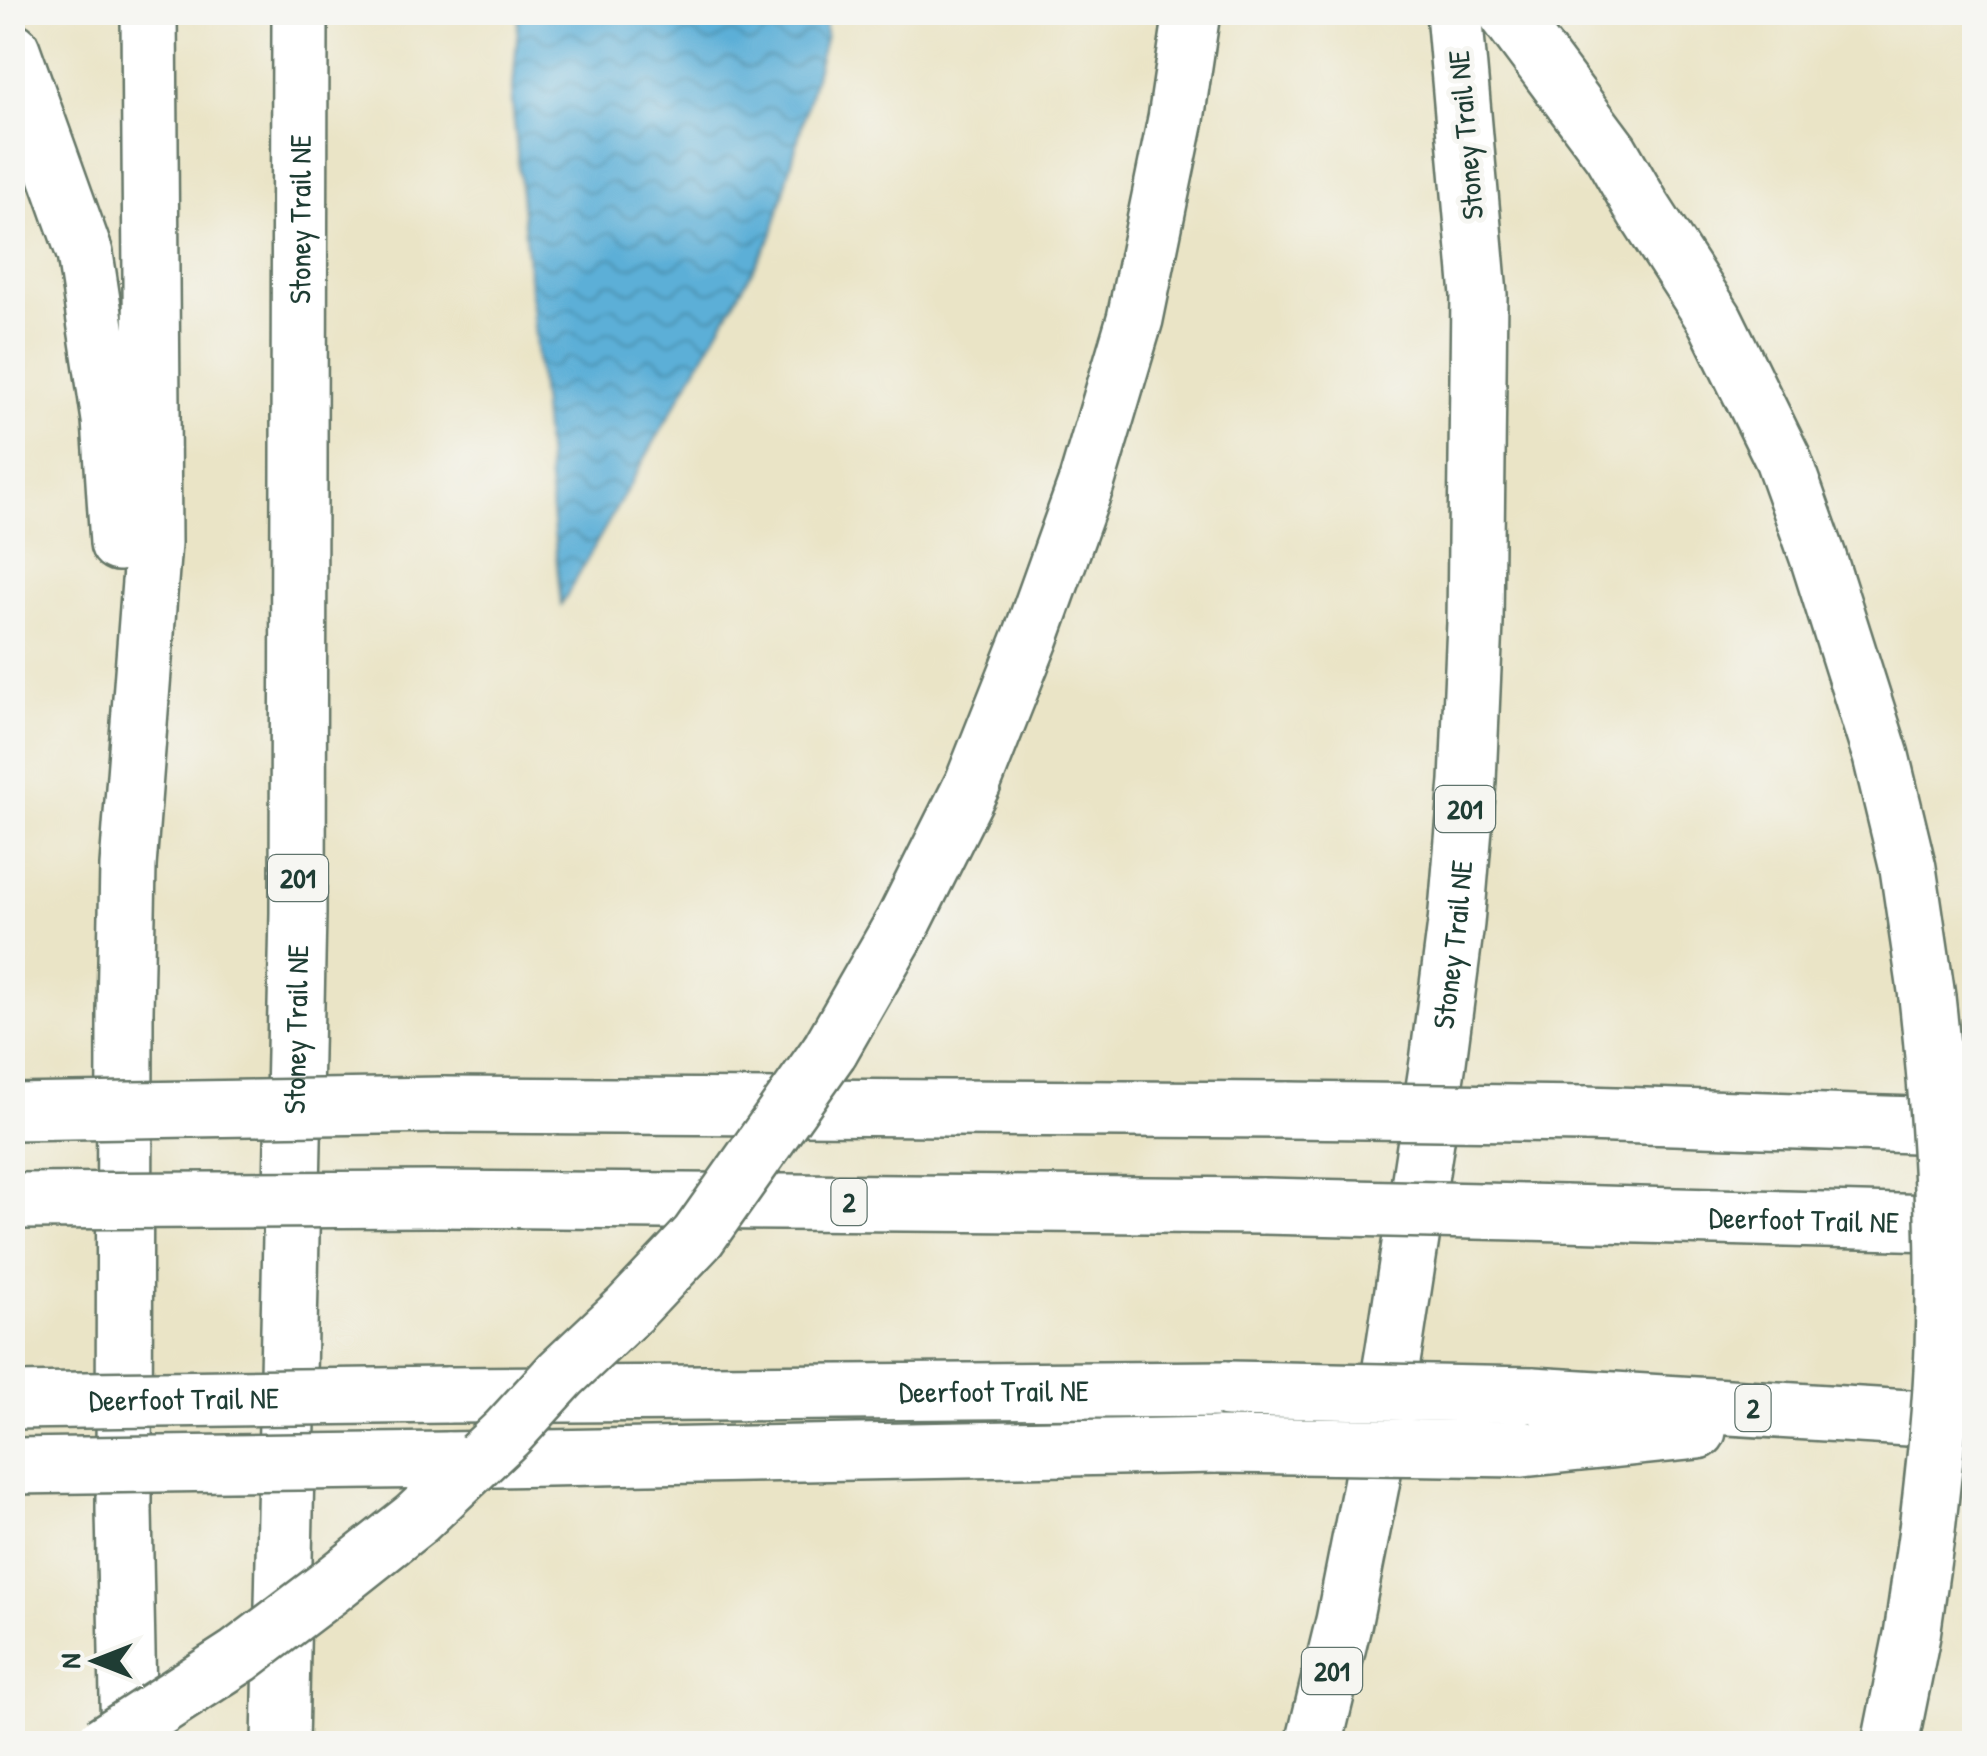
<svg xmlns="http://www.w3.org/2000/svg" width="1987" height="1756" font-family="'Patrick Hand',sans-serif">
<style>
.water{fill:url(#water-waves);stroke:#3d7686;stroke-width:2.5}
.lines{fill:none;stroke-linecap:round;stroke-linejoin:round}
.highway-casing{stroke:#667767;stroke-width:60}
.highway{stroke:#fff;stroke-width:55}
.highway-bridge-casing{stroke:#667767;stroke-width:60;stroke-linecap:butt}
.highway-bridge{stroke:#fff;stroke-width:55}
.labels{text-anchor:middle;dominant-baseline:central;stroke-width:10;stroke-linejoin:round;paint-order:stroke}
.shield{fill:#f6f6f2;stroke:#60746d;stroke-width:2.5}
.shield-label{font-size:28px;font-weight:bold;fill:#1f3d34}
.street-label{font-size:30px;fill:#1f3d34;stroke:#f6f6f2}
</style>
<defs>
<pattern id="water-waves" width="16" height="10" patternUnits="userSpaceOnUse" patternTransform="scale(2.5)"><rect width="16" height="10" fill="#5bafd7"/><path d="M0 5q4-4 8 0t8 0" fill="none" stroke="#4b90af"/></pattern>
</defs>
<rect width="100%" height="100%" fill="#f6f6f2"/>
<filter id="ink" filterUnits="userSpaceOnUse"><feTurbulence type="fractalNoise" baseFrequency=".01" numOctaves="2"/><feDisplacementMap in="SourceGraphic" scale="20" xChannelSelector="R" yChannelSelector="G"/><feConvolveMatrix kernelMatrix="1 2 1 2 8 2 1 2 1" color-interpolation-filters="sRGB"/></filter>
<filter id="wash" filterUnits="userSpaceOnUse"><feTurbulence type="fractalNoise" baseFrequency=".0048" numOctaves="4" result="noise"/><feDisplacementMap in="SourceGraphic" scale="40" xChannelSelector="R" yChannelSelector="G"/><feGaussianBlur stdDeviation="2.25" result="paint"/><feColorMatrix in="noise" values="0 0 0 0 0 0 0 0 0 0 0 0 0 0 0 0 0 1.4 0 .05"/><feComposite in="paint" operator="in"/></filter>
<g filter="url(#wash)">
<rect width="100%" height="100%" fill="#eae4c6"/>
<polygon class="water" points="519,13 825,13 826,35 772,236 561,605 512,101"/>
</g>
<g filter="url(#ink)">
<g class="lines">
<defs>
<g id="highway">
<polyline points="1506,12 1611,153 1644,210 1715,320 1783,459 1818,557 1881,756 1908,868 1927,997"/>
<polyline points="12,50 85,254 110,420 118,543"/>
<polyline points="830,1050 904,921 973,783 1031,637 1086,484 1135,319 1176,119 1192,12"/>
<polyline points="442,1105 1289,1110"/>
<polyline points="1585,1114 1974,1127"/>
<polyline points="435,1199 1263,1206"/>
<path id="s1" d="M 1564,1213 L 1974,1224"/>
<path id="s2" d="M 446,1395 L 1227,1389"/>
<polyline points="1532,1395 1974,1422"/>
<polyline points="1522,1449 1698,1431"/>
<polyline points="447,1460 1217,1445"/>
<polyline points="129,1744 124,1511 125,1011 128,866 153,543 149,12"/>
<path id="s3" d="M 280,1744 L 298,913 L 300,12"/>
<path id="s4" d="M 1314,1744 L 1344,1621 L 1371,1485 L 1394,1349 L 1438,1062 L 1456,923 L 1468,781 L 1475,623 L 1479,295 L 1454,12"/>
<polyline points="1890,1744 1912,1635 1927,1530"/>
</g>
</defs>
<use href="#highway" class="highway-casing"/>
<use href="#highway" class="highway"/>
<defs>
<g id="highway-bridge">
<path d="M 1927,997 C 1940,1114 1947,1230 1943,1348 C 1941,1409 1934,1469 1927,1530"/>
<polyline points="1289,1110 1585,1114"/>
<polyline points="12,1112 442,1105"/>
<polyline points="12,1201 435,1199"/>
<polyline points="1263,1206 1564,1213"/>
<polyline points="1227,1389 1532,1395"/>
<path id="s5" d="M 12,1401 L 446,1395"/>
<polyline points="1217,1445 1522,1449"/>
<polyline points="12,1466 447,1460"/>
<polyline points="103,1744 239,1656 330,1587 416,1519 507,1433 561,1374 630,1309 698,1237 830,1050"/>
</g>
</defs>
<use href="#highway-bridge" class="highway-bridge-casing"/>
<use href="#highway-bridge" class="highway-bridge"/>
</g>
</g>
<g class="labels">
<g class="shield">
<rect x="1435" y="786" width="60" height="46" rx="8"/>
<rect x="268" y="855" width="60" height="46" rx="8"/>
<rect x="831.5" y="1179" width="35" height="46" rx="8"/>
<rect x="1735.5" y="1385" width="35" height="46" rx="8"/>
<rect x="1302" y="1648" width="60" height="46" rx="8"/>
</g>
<g class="shield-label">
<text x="1465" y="809">201</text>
<text x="298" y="878">201</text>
<text x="849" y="1202">2</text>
<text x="1753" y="1408">2</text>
<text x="1332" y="1671">201</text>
</g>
<g class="street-label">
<text transform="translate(1465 135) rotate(-95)">Stoney Trail NE</text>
<text stroke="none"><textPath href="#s3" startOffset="1525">Stoney Trail NE</textPath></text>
<text stroke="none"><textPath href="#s4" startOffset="812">Stoney Trail NE</textPath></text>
<text stroke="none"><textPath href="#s3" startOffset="715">Stoney Trail NE</textPath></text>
<text stroke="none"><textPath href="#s1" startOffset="240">Deerfoot Trail NE</textPath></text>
<text stroke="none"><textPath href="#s2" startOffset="548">Deerfoot Trail NE</textPath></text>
<text stroke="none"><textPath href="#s5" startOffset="172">Deerfoot Trail NE</textPath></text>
</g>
</g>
<rect width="1987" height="1756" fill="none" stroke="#f6f6f2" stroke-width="50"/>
<g transform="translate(95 1661) rotate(270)" stroke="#f6f6f2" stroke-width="8" paint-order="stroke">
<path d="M0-8L18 38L0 25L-18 38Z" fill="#1f3d34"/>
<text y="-15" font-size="28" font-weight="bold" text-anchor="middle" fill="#1f3d34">N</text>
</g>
</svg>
